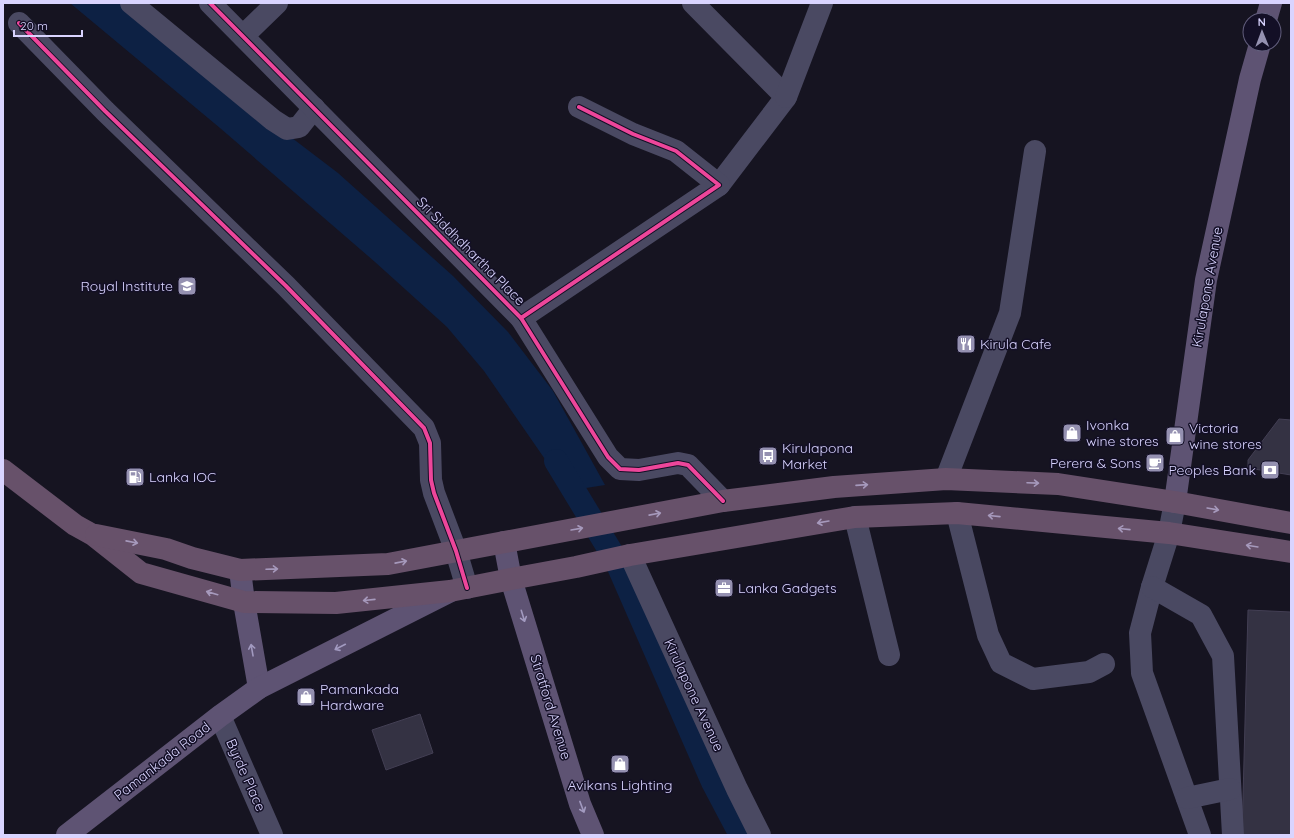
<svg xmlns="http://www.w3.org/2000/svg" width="1294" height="838" font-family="Quicksand,sans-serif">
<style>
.water{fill:#0d2144}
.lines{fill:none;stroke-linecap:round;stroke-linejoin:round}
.canal{stroke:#0d2144;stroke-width:24}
.building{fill:#343243;stroke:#433f54}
.minor{stroke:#4a4962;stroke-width:22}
.major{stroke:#5e5373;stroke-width:22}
.highway{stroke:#67516a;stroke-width:22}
.cycleway-casing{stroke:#130f26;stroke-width:6}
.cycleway{stroke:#ed469a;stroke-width:4}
.oneway{stroke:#a699bc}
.oneway2{stroke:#a29ac0}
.labels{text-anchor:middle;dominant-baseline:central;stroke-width:3;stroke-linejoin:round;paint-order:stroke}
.street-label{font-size:14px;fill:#d9d4ff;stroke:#130f26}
.poi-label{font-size:14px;fill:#d9d4ff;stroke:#130f26;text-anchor:start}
</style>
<rect width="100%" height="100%" fill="#161421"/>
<polygon class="water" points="70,3 122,3 199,67 338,173 453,276 508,332 553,391 605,485 567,491 484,371 447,327 375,262 220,128"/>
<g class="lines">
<polyline class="canal" points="556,461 616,560 713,782 741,835"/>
</g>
<g class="building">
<polygon points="1279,419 1291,420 1291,475 1248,468 1248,460"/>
<polygon points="1248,610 1291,612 1291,835 1242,835"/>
<polygon points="420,714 433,753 386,770 372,730"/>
</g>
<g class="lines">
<g class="minor">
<polyline points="131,3 273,120 287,129 299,127 314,108"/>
<polyline points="210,3 521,318 608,457 620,469 639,470 678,463 688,465 723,501"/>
<polyline points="693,3 786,97 719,185"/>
<polyline points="19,23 105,111 286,286 424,428 430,443 431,480 434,493 456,551 467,588"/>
<polyline points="243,36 277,3"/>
<polyline points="786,97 822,3"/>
<polyline points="521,318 719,185 676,151 633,134 579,107"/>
<polyline points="946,479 1010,313 1035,151"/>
<polyline points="1175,502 1169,533 1152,587 1140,633 1142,673 1200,835"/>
<polyline points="957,513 988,635 1001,663 1033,679 1089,672 1104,664"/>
<polyline points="855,517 889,655"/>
<polyline points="630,555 737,789 760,835"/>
<polyline points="1152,587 1201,615 1223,656 1233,835"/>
<polyline points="220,716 272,835"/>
<polyline points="1187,798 1230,789"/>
</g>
<g class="major">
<polyline points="1266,20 1271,3"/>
<polyline points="1175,502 1206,280 1250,79 1260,44"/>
<polyline points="504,542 511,579 580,804 593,835"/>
<polyline points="240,570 244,602 259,688"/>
<polyline points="67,835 220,716 259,688 449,592"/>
</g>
<g class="highway">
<polyline points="3,470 75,525 93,535 141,573 244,602 336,603 450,591 511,579 576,567 630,555 855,517 957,513 1169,533 1291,552"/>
<polyline points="96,535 166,549 192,558 240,570 388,564 723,501 834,487 946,479 1058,484 1175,502 1291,523"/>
</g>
<defs>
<g id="cycleway">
<polyline points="210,3 521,318 608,457 620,469 639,470 678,463 688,465 723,501"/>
<polyline points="19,23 105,111 286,286 424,428 430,443 431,480 434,493 456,551 467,588"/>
<polyline points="521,318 719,185 676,151 633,134 579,107"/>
</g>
</defs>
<use href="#cycleway" class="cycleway-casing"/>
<use href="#cycleway" class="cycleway"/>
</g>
<defs><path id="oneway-shaft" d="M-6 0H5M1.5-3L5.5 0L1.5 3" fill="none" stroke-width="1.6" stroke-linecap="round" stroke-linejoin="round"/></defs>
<g class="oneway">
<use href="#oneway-shaft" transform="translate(1033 483) rotate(2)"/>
<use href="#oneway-shaft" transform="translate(862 485) rotate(-4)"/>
<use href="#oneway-shaft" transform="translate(1213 509) rotate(10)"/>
<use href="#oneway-shaft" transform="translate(655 514) rotate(-11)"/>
<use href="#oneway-shaft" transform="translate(994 516) rotate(-174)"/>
<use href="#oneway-shaft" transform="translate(823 522) rotate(170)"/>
<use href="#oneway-shaft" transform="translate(577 529) rotate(-10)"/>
<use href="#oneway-shaft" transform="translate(1124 529) rotate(-174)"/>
<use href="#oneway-shaft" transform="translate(132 542) rotate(11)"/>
<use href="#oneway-shaft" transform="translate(1252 546) rotate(-171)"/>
<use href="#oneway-shaft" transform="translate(401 562) rotate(-11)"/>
<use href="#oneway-shaft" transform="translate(272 569) rotate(-2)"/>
<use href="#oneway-shaft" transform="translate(212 593) rotate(-164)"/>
<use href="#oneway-shaft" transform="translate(369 600) rotate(174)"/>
</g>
<g class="oneway2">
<use href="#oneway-shaft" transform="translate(523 616) rotate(73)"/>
<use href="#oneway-shaft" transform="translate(340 647) rotate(153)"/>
<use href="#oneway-shaft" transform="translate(252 650) rotate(-100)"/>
<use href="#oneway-shaft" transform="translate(582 807) rotate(69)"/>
</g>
<defs>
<symbol id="school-square" viewBox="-11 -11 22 22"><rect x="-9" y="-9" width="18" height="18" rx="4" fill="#9591b1" stroke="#130f26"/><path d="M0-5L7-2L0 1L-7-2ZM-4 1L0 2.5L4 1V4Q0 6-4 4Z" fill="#fff"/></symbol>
<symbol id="restaurant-square" viewBox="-11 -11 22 22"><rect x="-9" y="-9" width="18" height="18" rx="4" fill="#9591b1" stroke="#130f26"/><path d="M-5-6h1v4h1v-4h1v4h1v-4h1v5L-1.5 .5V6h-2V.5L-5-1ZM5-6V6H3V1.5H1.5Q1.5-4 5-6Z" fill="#fff"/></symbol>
<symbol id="shop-square" viewBox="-11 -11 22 22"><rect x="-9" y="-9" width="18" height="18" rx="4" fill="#9591b1" stroke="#130f26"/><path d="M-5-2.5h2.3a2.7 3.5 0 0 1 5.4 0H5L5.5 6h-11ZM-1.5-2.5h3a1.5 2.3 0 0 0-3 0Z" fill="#fff"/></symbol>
<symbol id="bus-square" viewBox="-11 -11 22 22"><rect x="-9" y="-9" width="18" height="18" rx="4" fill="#9591b1" stroke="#130f26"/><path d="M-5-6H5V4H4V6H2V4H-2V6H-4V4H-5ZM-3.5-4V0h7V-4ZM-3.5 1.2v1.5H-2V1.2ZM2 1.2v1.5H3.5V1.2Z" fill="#fff"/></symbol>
<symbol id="cafe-square" viewBox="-11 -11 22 22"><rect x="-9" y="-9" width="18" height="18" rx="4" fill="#9591b1" stroke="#130f26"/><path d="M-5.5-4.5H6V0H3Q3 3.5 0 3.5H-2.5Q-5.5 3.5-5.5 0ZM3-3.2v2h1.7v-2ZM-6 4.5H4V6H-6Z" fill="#fff"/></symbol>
<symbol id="bank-square" viewBox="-11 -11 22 22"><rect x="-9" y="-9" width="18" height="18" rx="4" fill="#9591b1" stroke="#130f26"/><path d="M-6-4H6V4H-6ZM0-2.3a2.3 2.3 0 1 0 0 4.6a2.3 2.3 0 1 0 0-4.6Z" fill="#fff"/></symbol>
<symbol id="fuel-square" viewBox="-11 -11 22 22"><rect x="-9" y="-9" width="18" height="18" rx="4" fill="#9591b1" stroke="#130f26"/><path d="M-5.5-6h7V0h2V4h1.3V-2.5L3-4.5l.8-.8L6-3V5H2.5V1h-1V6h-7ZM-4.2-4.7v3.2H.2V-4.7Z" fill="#fff"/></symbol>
<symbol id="office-square" viewBox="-11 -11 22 22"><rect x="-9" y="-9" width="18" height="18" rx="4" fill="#9591b1" stroke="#130f26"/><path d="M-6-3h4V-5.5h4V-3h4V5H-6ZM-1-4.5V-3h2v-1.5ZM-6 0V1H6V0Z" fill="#fff"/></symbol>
</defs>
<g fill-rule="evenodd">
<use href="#school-square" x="176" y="275" width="22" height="22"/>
<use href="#restaurant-square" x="955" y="333" width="22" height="22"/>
<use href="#shop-square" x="1061" y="422" width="22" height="22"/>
<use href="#shop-square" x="1164" y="425" width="22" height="22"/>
<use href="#bus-square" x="757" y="445" width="22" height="22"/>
<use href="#cafe-square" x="1144" y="452" width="22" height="22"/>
<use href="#bank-square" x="1259" y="459" width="22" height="22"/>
<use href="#fuel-square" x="124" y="466" width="22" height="22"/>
<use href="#office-square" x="713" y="577" width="22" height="22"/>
<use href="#shop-square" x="295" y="686" width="22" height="22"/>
<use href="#shop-square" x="609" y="753" width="22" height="22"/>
</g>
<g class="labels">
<g class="street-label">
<text transform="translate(471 251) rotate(45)">Sri Siddhdhartha Place</text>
<text transform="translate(1207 287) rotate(-80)">Kirulapone Avenue</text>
<text transform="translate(694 695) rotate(65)">Kirulapone Avenue</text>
<text transform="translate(551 707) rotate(73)">Stratford Avenue</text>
<text transform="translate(162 761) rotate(-38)">Pamankada Road</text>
<text transform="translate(246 775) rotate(66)">Byrde Place</text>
</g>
<g class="poi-label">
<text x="173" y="286" text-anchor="end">Royal Institute</text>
<text x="980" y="344">Kirula Cafe</text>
<text x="1086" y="425">Ivonka<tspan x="1086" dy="16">wine stores</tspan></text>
<text x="1189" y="428">Victoria<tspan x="1189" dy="16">wine stores</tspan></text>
<text x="782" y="448">Kirulapona<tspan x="782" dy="16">Market</tspan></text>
<text x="1141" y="463" text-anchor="end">Perera &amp; Sons</text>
<text x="1256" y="470" text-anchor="end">Peoples Bank</text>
<text x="149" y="477">Lanka IOC</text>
<text x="738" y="588">Lanka Gadgets</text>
<text x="320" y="689">Pamankada<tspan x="320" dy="16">Hardware</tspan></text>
<text x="620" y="785" text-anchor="middle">Avikans Lighting</text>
</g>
</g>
<rect width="1294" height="838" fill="none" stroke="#d9d4ff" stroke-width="8"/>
<g transform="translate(1262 32) rotate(359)"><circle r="19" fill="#130f26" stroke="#625e7d"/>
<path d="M0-3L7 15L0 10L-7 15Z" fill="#9591b1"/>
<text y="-6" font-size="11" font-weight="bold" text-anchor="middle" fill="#d9d4ff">N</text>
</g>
<path d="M14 30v6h68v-6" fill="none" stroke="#d9d4ff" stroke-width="2"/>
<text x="20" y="30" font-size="12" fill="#d9d4ff" stroke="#130f26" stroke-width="3" paint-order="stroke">20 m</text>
</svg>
